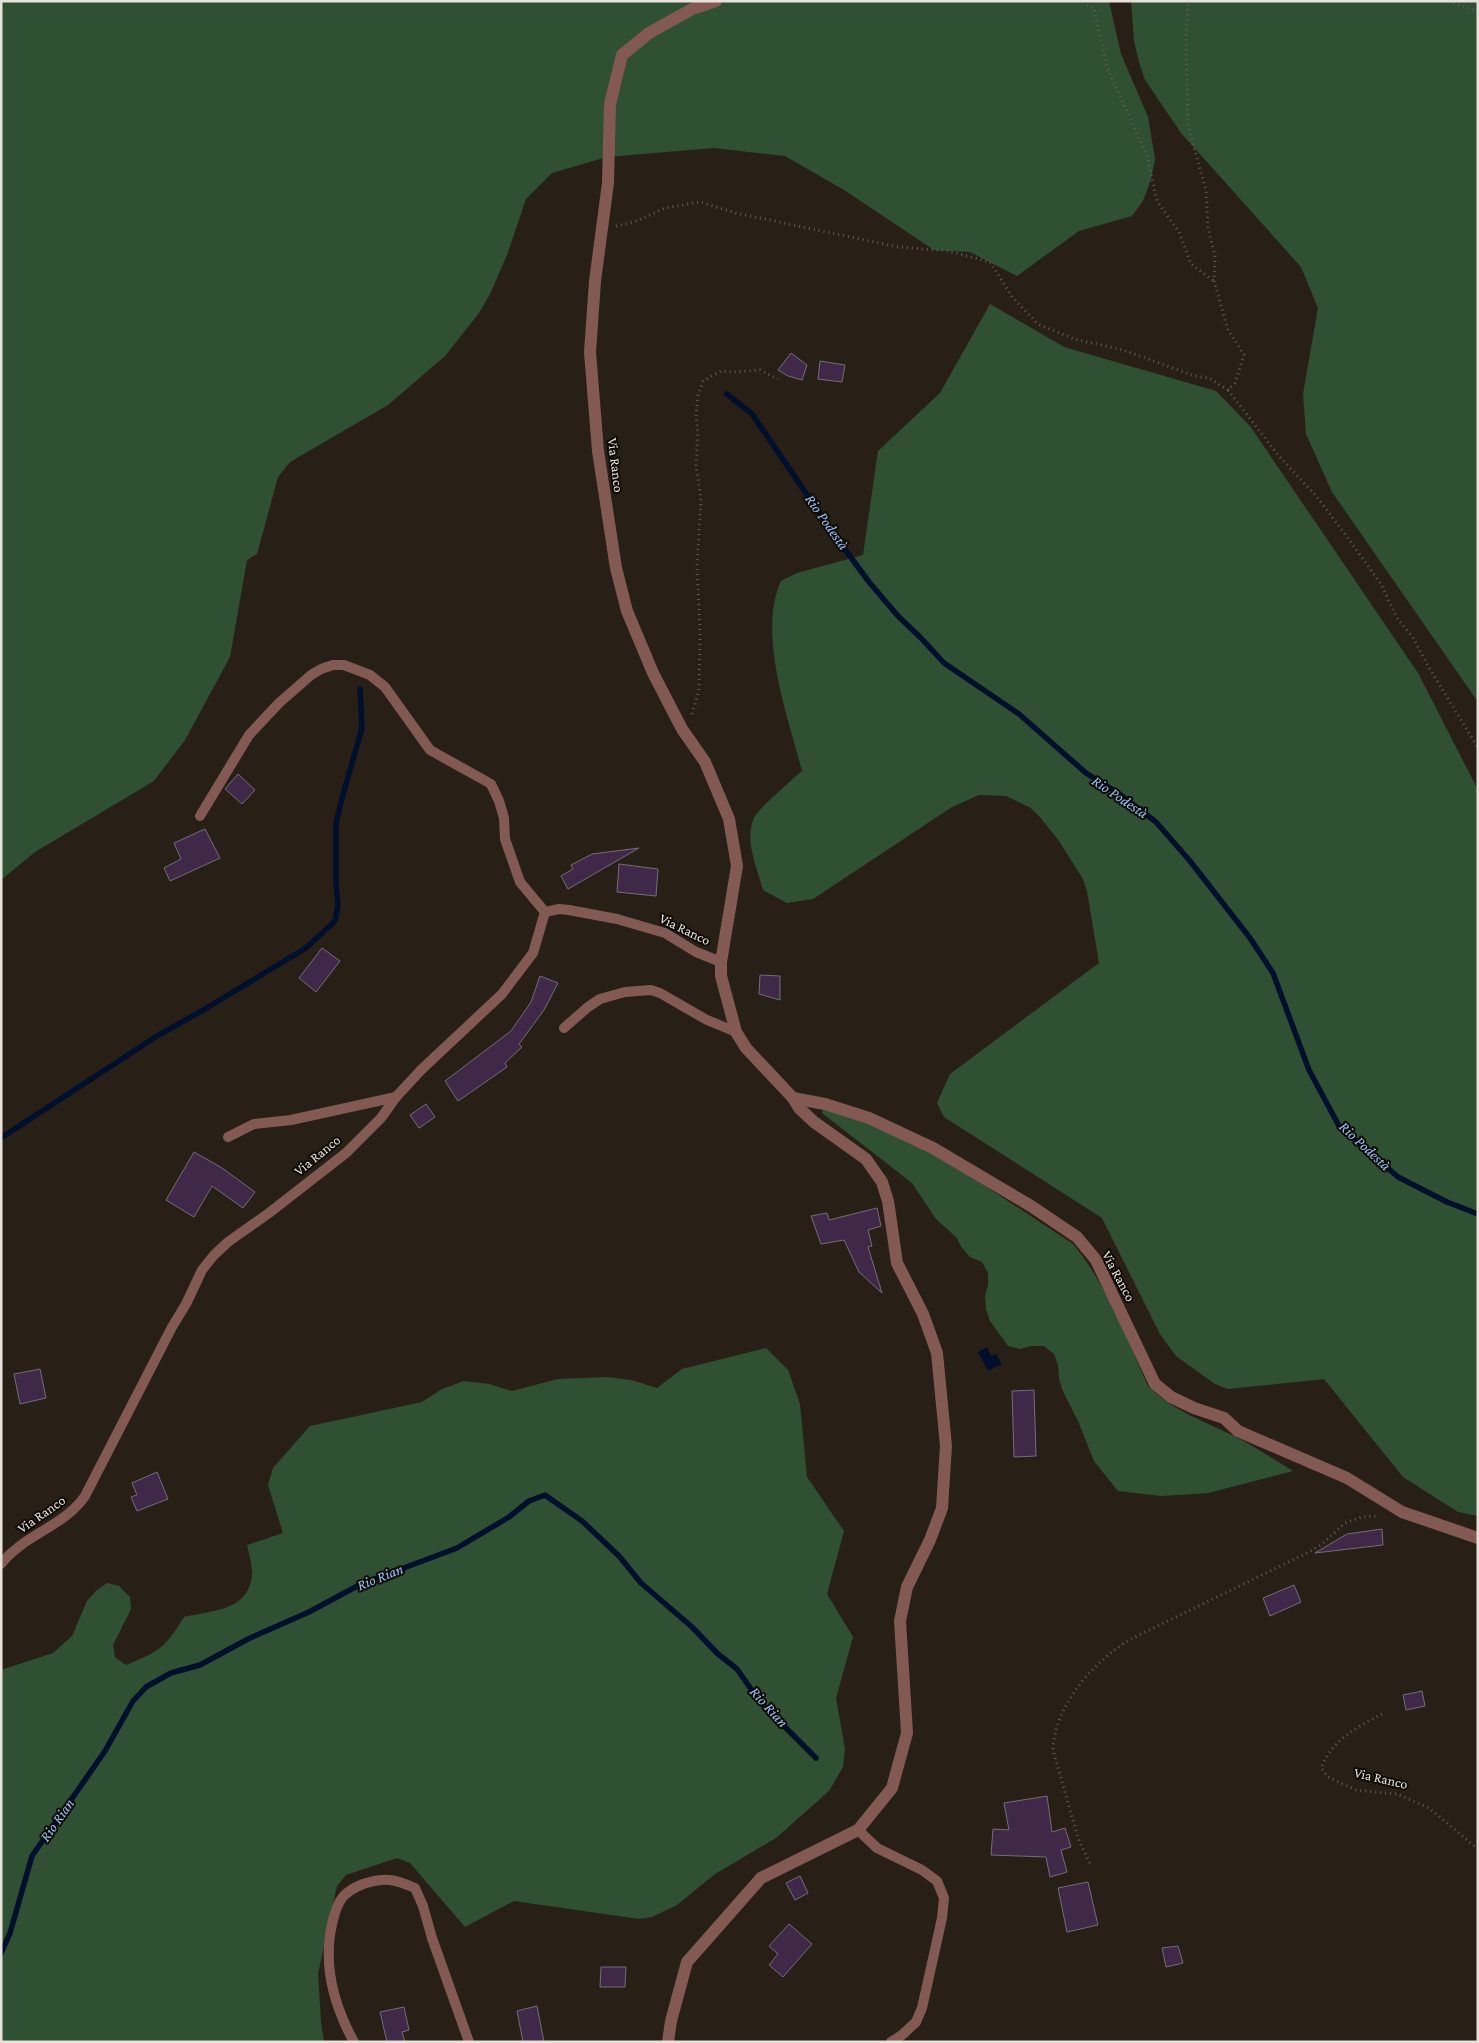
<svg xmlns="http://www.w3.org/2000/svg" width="1479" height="2043" font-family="'Crimson Pro',serif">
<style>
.green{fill:#305034}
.water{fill:#000f2b}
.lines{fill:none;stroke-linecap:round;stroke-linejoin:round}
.stream{stroke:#000f2b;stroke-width:5.5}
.building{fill:#402948;stroke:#756c79}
.path{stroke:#635c53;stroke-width:3;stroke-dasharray:1 4;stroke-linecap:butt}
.lane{stroke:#835a53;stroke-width:10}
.street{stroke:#835a53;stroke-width:12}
.labels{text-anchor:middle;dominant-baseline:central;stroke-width:4;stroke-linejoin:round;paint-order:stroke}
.street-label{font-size:14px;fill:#e8e2db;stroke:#0e0b06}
.water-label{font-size:15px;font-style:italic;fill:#99c2fb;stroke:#0e0b06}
</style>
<rect width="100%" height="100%" fill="#282016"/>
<g class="green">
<polygon points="1,1 1109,1 1121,54 1148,117 1155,159 1151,179 1143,201 1132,216 1079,231 1017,276 970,252 934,250 844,190 785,156 714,148 607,157 552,173 526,199 507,255 490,294 479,313 445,356 388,405 290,462 278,477 257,554 247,560 230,657 185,740 154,781 35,852 1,880"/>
<polygon points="1131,1 1478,1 1478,702 1332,492 1306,434 1303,394 1318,308 1301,267 1181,133 1145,80 1139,62 1134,41"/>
<path d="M 990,304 L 1064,347 L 1216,391 L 1250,426 L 1418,673 L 1478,790 L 1478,1516 L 1458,1512 L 1403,1477 L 1324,1379 L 1228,1389 L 1215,1384 L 1176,1356 L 1160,1334 L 1102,1218 L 944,1117 L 937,1103 L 950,1074 L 1099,963 L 1087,891 L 1083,879 L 1059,841 L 1040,817 L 1031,808 L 1006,796 L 979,795 L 952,807 L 813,899 L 787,903 L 763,890 C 757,868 744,840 754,818 C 758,809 792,780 802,771 C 788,716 757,634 781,581 L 797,573 L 863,555 L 878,451 L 940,393 Z"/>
<path d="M 826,1107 L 891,1133 L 949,1162 L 1073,1244 C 1107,1285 1126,1337 1148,1386 C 1172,1411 1209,1423 1240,1439 C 1258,1449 1275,1460 1293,1471 L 1208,1493 L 1161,1496 L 1118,1491 L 1094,1461 L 1078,1421 L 1062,1389 L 1059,1378 L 1058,1365 L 1054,1354 L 1044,1346 L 1031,1346 L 1020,1349 L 1008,1346 L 990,1321 L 986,1309 L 985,1297 L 988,1285 L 988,1273 L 982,1262 L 970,1257 L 962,1248 L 956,1237 L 936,1219 L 912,1183 L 822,1113 L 823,1109 Z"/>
<path d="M 766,1348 L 788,1370 L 800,1404 L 807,1477 L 844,1531 L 827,1594 L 853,1637 L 836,1698 L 845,1749 L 843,1767 L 829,1791 L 776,1838 L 715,1874 L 677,1905 L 652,1917 L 639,1919 L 514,1901 L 465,1927 L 410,1863 L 397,1858 L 346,1875 L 337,1886 L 318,1974 L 321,2022 L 324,2042 L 1,2042 L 1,1670 L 53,1653 L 72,1636 L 87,1601 L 96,1591 L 107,1583 L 119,1586 L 130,1597 L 131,1609 L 113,1645 L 115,1657 L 126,1665 C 160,1651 165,1648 184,1617 C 214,1610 250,1611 252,1573 C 252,1564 249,1554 247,1545 L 283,1533 L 268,1485 L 273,1468 L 310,1426 L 422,1402 L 442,1389 L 464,1381 L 489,1384 L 512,1391 L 558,1379 L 607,1377 L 631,1380 L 657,1388 L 682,1369 Z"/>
</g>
<polygon class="water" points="987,1347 991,1356 996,1354 1002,1364 988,1371 978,1352"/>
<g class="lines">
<g class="stream">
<polyline points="727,394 752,414 833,533 869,582 898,616 921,638 944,663 1019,714 1086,773 1118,793 1156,822 1190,861 1250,938 1273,973 1309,1070 1339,1126 1398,1177 1447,1202 1478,1214"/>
<polyline points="1,1138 157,1036 205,1009 306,948 335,921 338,905 336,884 336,823 342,798 362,728 360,689"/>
<polyline points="1,1953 10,1933 32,1856 105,1751 133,1701 146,1687 171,1673 200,1665 248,1639 309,1612 361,1584 457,1548 509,1517 529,1501 545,1495 582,1521 619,1556 641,1583 692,1627 718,1654 737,1669 760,1702 816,1758"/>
</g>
</g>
<g class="building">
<polygon points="791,353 807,365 802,380 788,376 778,370"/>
<polygon points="820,361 845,365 842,382 818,379"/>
<polygon points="238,774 255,790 242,804 225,789"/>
<polygon points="205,829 220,858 170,881 164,868 181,859 174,843"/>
<polygon points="639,848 568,889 561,876 573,869 571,865 592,854"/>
<polygon points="619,864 658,869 656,896 617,892"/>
<polygon points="322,948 340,961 316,992 299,978"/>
<polygon points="760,975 780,976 780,1000 759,994"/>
<polygon points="540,976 558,983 544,1010 519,1044 522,1047 505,1063 507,1067 458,1101 445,1081 511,1031 531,1002"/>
<polygon points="426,1104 435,1117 419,1128 410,1115"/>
<polygon points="194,1152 222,1168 255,1192 243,1208 212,1186 194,1217 166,1200"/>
<polygon points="877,1208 881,1226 868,1230 872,1246 868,1247 882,1293 859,1272 844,1240 821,1244 811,1216 827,1213 829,1220"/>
<polygon points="40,1369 46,1398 20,1404 14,1374"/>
<polygon points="1034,1390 1036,1456 1014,1457 1012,1391"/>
<polygon points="157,1472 168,1499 137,1511 131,1497 137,1495 132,1483"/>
<polygon points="1382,1529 1383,1545 1315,1553 1347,1534"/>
<polygon points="1294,1585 1301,1602 1270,1616 1263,1598"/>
<polygon points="1422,1691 1425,1706 1406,1710 1403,1695"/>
<polygon points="1047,1796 1052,1832 1065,1828 1071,1847 1061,1850 1067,1872 1050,1877 1046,1857 991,1855 993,1829 1009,1830 1004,1803"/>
<polygon points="800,1876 808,1893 795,1900 786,1883"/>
<polygon points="1088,1882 1098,1925 1067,1932 1058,1888"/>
<polygon points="789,1924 812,1944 783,1977 769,1965 778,1954 769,1946"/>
<polygon points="1178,1946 1183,1963 1166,1967 1162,1948"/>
<polygon points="601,1967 626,1967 625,1987 600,1987"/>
<polygon points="537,2006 544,2042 523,2042 517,2011"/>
<polygon points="404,2007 409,2030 402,2032 405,2042 387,2042 380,2012"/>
</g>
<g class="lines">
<g class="path">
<polyline points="1086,1 1086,5 1094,8 1107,67 1147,156 1157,201 1179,232 1191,264 1214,281"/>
<polyline points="1449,1 1478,11"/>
<polyline points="616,226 637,221 665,208 700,202 736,213 898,247 948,251 990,262 1012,297 1038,324 1074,339 1123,350 1195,376 1209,378 1228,390 1235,383 1244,355 1228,330 1214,281 1215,256 1208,228 1206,190 1188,126 1186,41 1188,1"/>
<polyline points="1228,390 1278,455 1317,497 1342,530 1381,584 1397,618 1414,639 1428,666 1478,748"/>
<polyline points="692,714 699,690 700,632 697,568 701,498 696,466 698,433 696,416 698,395 703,381 721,371 736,372 760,370 778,379"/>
<path d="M 1382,1714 C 1357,1727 1332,1740 1321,1768 L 1328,1777 L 1356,1790 L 1397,1794 L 1429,1808 L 1478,1849"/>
<path d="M 1090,1863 L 1079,1841 L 1053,1750 C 1054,1707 1093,1662 1129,1640 L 1305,1554 L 1321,1545 L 1345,1523 L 1362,1517 L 1377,1516"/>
</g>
<g class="lane">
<polyline points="200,816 249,735 279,703 311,675 321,669 333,665 344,665 370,675 385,687 430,750 491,784 499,801 504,818 505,839 520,882 545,912"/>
<polyline points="564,1028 588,1007 600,999 625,992 651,990 660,993 707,1020 736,1032"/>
<polyline points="228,1137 254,1124 291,1120 396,1097"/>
<path d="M 1,1564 C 23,1535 65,1526 85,1496 L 172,1327 L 186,1304 L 202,1270 L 214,1255 L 228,1242 L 269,1213 L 346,1153 L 381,1118 L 396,1097 L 421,1070 L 502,994 L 533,953 L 545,912 L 559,909 L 569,910 L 617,919 L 665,933 L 696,952 L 721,962"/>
<polyline points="858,1830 877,1848 922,1870 937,1881 944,1898 942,1918 922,2008 916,2022 902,2035 891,2042"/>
<path d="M 354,2042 C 333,2004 322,1963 333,1920 C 338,1900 343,1892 363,1884 C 386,1877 394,1879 415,1888 L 423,1906 L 432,1938 L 469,2042"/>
</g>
<g class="street">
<polyline points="716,1 692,9 649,33 622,55 610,104 608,183 595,281 590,352 598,451 616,568 627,611 653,673 682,729 705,762 729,819 737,866 721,962 721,976 736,1032 746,1048 793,1098 825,1104 869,1118 933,1148 1031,1206 1077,1237 1096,1260 1155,1384 1171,1397 1194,1408 1224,1418 1238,1431 1347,1478 1402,1512 1478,1538"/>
<polyline points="668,2042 671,2021 687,1962 761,1878 858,1830 892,1788 907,1733 900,1621 907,1587 930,1540 942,1508 946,1446 937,1353 923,1314 897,1263 888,1201 882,1182 866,1159 814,1122 799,1108 793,1098"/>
</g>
</g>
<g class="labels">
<g class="street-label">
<text transform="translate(616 465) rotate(83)">Via Ranco</text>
<text transform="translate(685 929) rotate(26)">Via Ranco</text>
<text transform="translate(317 1155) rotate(-39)">Via Ranco</text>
<text transform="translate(1119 1276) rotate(62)">Via Ranco</text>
<text transform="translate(41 1514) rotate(-35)">Via Ranco</text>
<text transform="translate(1381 1778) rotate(13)">Via Ranco</text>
</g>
<g class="water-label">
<text transform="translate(827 522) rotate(55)">Rio Podestà</text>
<text transform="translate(1120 797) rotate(34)">Rio Podestà</text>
<text transform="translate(1365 1146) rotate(43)">Rio Podestà</text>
<text transform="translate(380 1577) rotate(-22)">Rio Rian</text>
<text transform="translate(769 1707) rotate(48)">Rio Rian</text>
<text transform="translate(57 1820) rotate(-55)">Rio Rian</text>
</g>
</g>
<rect width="1479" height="2043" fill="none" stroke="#e8e2db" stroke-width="5"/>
</svg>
